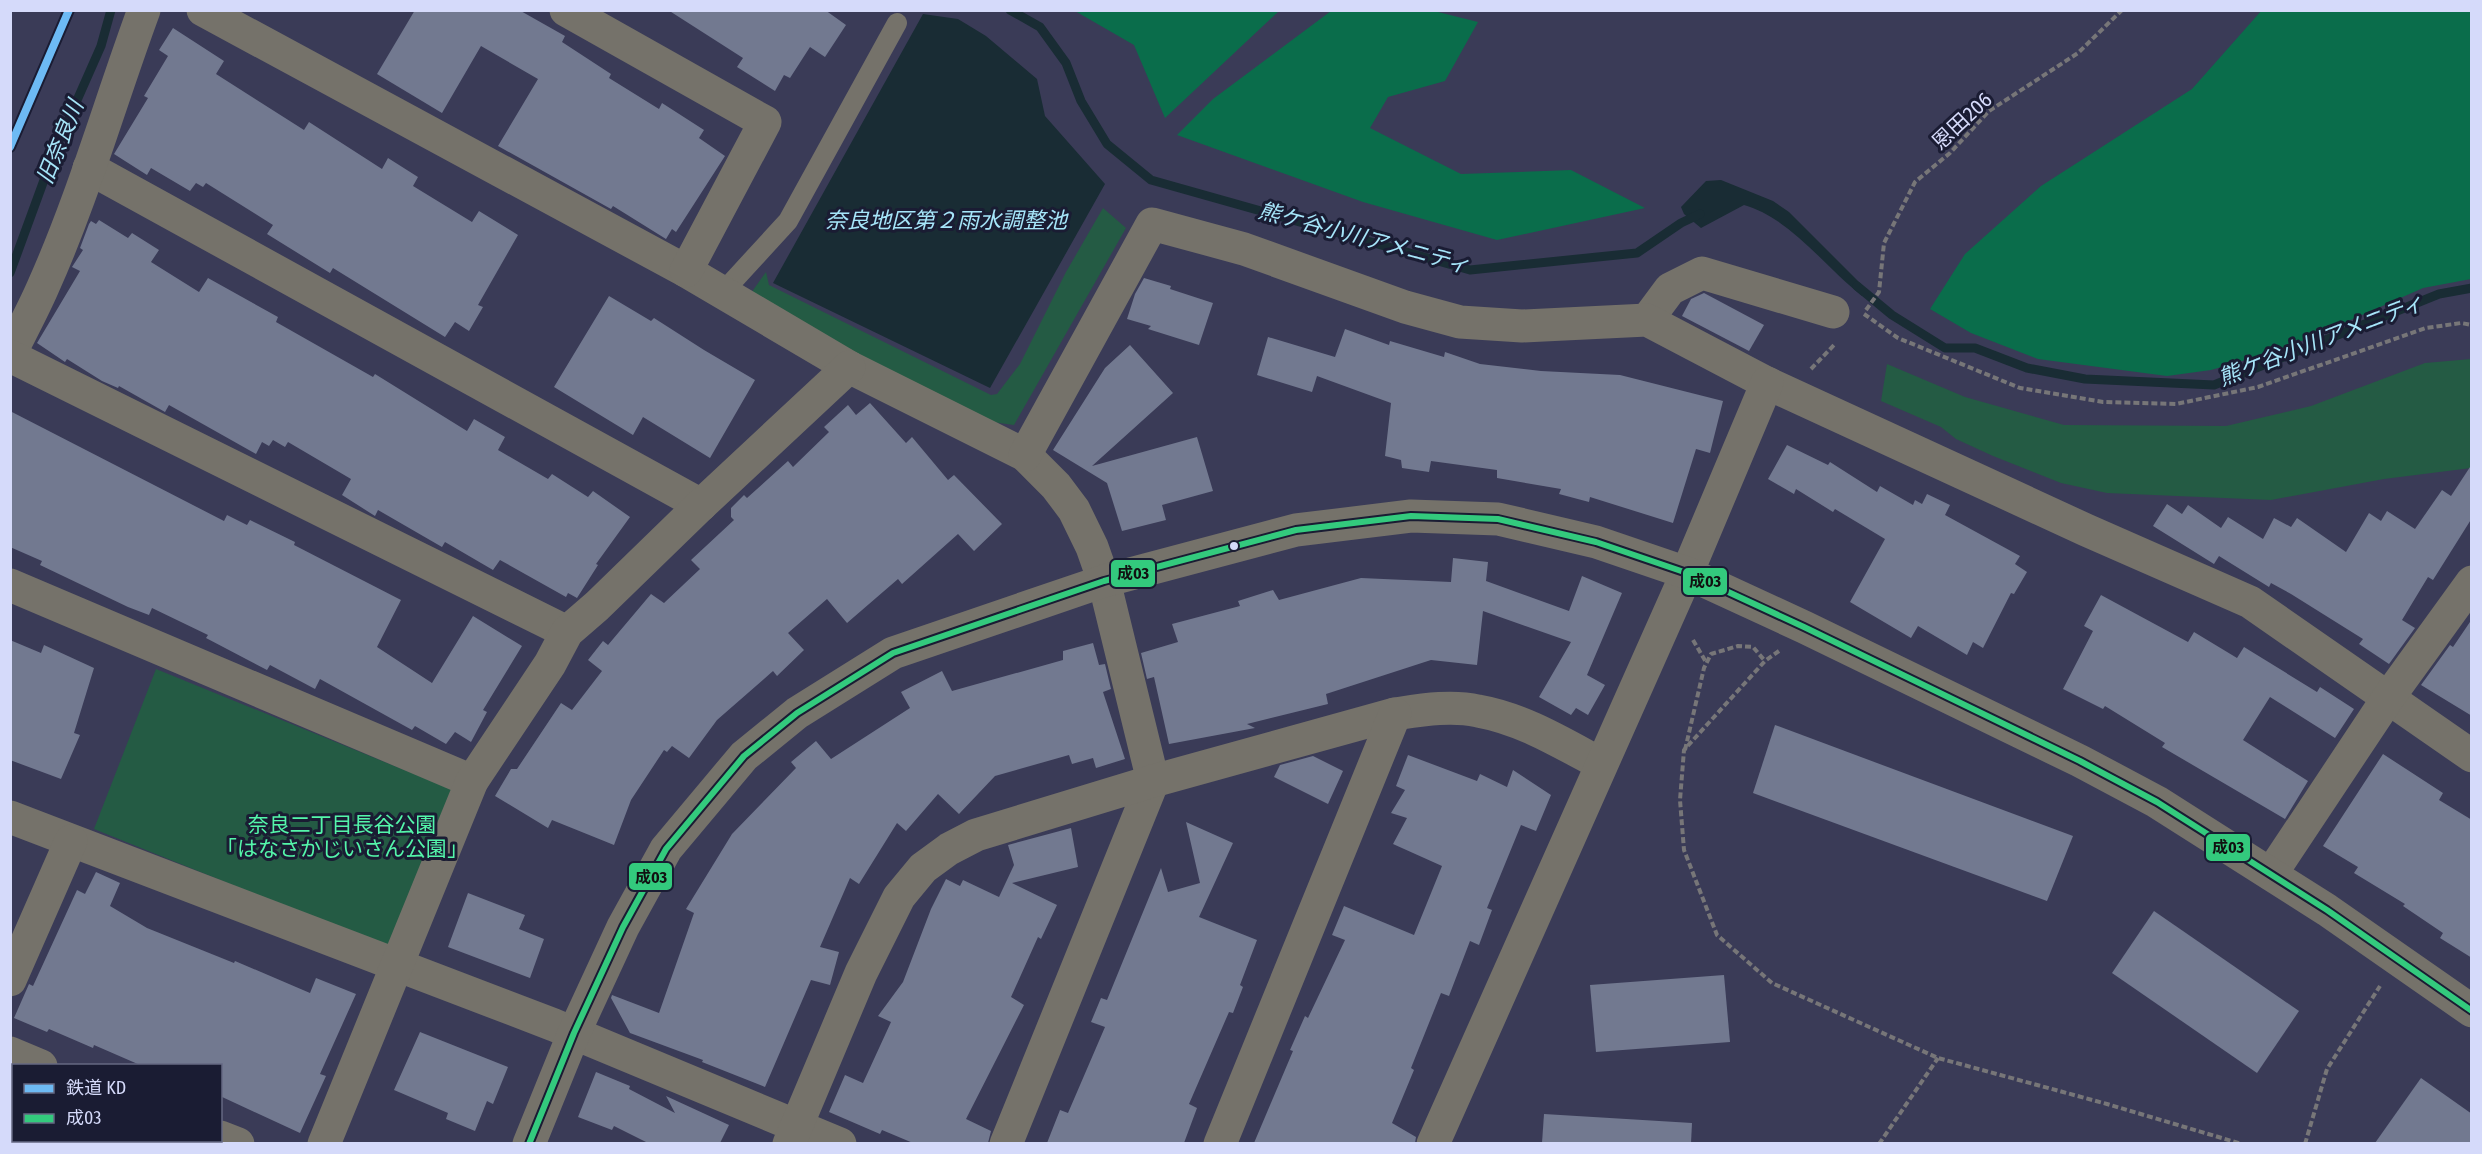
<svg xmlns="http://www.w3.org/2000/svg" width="2482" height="1154" font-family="'Fira Sans Condensed','Noto Sans JP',sans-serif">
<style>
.green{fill:#245b44}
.forest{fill:#0a6d4b}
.water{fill:#192c34}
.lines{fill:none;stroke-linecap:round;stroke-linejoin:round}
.stream{stroke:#192c34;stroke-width:9}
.building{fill:#727990}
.path{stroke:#777678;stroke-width:4;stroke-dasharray:6 3;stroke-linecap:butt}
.service{stroke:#75726a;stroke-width:20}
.minor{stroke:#75726a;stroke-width:33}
.tertiary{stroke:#75726a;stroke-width:33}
.bus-1-casing{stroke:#1a1c33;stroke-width:10}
.bus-1{stroke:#33ca7d;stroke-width:6}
.rail-1-casing{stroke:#1a1c33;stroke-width:12}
.rail-1{stroke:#6dbaf4;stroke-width:8}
.bus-dot{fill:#d5dafa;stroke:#1a1c33;stroke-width:2}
.labels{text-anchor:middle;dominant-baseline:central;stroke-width:6;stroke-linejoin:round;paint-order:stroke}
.street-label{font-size:21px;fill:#d5dafa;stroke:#1a1c33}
.park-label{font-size:21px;fill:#54f6aa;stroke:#1a1c33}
.water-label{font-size:22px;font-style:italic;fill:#a6e5f9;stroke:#1a1c33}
.line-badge{stroke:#1a1c33;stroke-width:2}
.pale-badge-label{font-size:16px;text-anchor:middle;font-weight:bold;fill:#111}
</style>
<rect width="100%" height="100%" fill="#3a3b57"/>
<g class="green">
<polygon points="1103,208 1126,228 1014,425 992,422 842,346 751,293 766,272 769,285 991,395 997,394 1020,364 1066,272"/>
<polygon points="2471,359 2471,468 2384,479 2271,500 2107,493 2061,483 1993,456 1956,439 1941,427 1881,401 1887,364 1965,397 2064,425 2226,426 2311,406 2425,363"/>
<polygon points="156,669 461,793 393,950 94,829"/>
</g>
<g class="forest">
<polygon points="2262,10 2471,11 2471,279 2423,288 2310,338 2256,357 2211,370 2167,376 2038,359 1971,333 1930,309 1965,254 2041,186 2192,89"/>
<polygon points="1075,11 1279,11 1165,118 1134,45"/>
<polygon points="1331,11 1434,11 1478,22 1445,81 1388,97 1370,128 1461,174 1571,170 1645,208 1497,240 1363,202 1177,135 1213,99"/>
</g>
<g class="water">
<polygon points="923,14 958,19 986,36 1037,79 1045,116 1105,184 990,388 773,283"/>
<path d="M 1721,180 L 1773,201 L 1789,212 L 1860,283 L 1866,290 L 1862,296 C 1824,266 1790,218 1744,205 L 1701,228 L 1684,214 L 1681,207 L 1706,181 Z"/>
</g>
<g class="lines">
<g class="stream">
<polyline points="1010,10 1040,27 1066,63 1081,101 1107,144 1151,180 1470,270 1637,253 1681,223 1700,214"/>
<polyline points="10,273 55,150 101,46 111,10"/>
<polyline points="1857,286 1892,315 1945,348 1975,348 2027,368 2085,379 2214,385 2439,294 2472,288"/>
</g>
</g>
<g class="building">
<polygon points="415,10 519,10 565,36 562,42 611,74 609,78 659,109 662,103 704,130 699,138 725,156 676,232 672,229 666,239 613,206 611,209 498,146 538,79 481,46 442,113 377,74"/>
<polygon points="668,10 825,10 846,25 825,57 810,47 790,78 784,75 775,91 737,67 743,58"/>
<polygon points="173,28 224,61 216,74 304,130 309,122 382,169 388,158 418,177 413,186 472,222 479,211 518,235 478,305 483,307 469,331 455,322 445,337 333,268 330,273 267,234 273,225 206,183 203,187 196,183 190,191 151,168 147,175 114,154 148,98 144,96 168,56 159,50"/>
<polygon points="99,220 128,238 132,233 159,250 151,262 199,292 208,278 278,317 276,322 373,377 375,374 467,431 474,419 505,437 498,450 548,479 552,474 588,497 593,491 630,517 596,564 598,565 577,598 568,593 566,597 500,560 493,570 445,542 442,547 378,510 375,516 342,495 351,479 288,442 285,447 273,440 269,446 262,442 256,454 169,405 165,412 119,386 118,388 102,381 67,359 65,362 37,343 80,271 72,267 83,250 80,248 89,224 91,221 96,224"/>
<polygon points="1144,278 1171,286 1170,289 1213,303 1199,345 1148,329 1151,326 1127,319 1135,294"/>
<polygon points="1704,293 1764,325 1749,351 1682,316 1691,299"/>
<polygon points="609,296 651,321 654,318 704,350 755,380 710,458 643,417 633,435 554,387"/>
<polygon points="1345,329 1389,345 1390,341 1444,357 1445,352 1480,364 1541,371 1620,375 1723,401 1710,453 1696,449 1673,523 1590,497 1589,502 1559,494 1561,489 1497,478 1497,470 1431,461 1429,472 1402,468 1401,460 1385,456 1391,403 1317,376 1312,392 1257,375 1268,337 1335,357"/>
<polygon points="1130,345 1173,393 1092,466 1197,437 1213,491 1162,505 1166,520 1122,531 1107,483 1053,450 1105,368"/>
<polygon points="870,403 906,443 912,437 948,480 954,475 1002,524 974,551 958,534 902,584 898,579 847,623 827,599 788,633 804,650 777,676 773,671 717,720 689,758 672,746 667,752 664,750 631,800 614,845 552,820 548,828 495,796 511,769 517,769 561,703 572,710 602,671 588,660 603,641 608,645 651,594 664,603 700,569 691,560 734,520 731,517 731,508 744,495 747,498 788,461 793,467 829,432 824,427 848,405 856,415"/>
<polygon points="10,411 224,521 227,515 247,525 250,520 295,542 294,545 401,600 377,647 432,683 473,616 522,646 483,710 487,712 471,742 455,732 446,744 415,726 412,730 320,679 315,689 270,665 267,670 206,638 208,635 152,608 149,615 128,607 40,565 42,561 10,547"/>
<polygon points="1787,445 1828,465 1830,462 1877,492 1880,486 1913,505 1915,500 1922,504 1927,494 1950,505 1945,515 2020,556 2015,564 2027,572 2014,594 2011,593 1983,648 1973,642 1967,655 1918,626 1911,638 1850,602 1885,539 1835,509 1833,512 1796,489 1794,494 1768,479"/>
<polygon points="2472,464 2472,518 2433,580 2428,577 2402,620 2415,628 2389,664 2359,644 2363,639 2291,594 2271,583 2269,587 2219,556 2214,564 2153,526 2167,504 2182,514 2188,505 2221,528 2228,517 2263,539 2274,518 2291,527 2297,518 2346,552 2369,513 2381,521 2387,511 2415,529 2442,490 2451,496"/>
<polygon points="1453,558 1488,562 1486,581 1569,611 1582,576 1622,593 1587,675 1605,685 1588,715 1576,708 1571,715 1539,697 1571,642 1483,611 1477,665 1431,660 1326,694 1328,704 1247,724 1255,728 1169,744 1154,677 1147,679 1141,653 1178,642 1172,624 1240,606 1238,601 1273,590 1279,600 1361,578 1451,582"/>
<polygon points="2101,595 2188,642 2194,632 2237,658 2244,647 2317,692 2320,687 2354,709 2335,738 2270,697 2243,740 2308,781 2285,819 2162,747 2165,743 2105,706 2103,709 2063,689 2093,631 2084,626"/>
<polygon points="2472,619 2472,716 2421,685 2450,645 2453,647"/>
<polygon points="10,640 41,653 44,645 94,668 74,733 80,735 61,779 10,760"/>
<polygon points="1093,643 1099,665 1105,664 1111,689 1103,692 1125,759 1096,768 1093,758 1072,764 1069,755 995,776 959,814 938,794 906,831 897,823 859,884 850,878 820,947 839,952 830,985 811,980 765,1087 702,1062 703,1060 630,1033 611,998 612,995 659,1013 694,913 686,909 732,834 796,768 791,762 816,741 831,759 910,708 901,692 942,671 952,691 1063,660 1063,651"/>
<polygon points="1775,725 2073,836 2047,901 1753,793"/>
<polygon points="2383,754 2443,793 2439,800 2472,820 2472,958 2440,938 2443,933 2403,906 2405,904 2354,873 2358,867 2323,846"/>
<polygon points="1408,755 1477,781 1480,774 1507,787 1513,770 1551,795 1536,831 1521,825 1487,908 1492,910 1479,945 1470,941 1449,996 1441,993 1411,1068 1414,1070 1392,1123 1416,1137 1415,1143 1254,1143 1293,1051 1290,1050 1305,1016 1308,1018 1345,940 1332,935 1344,906 1414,935 1442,866 1393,844 1407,818 1391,813 1405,790 1396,786"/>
<polygon points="1313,756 1343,771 1328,804 1274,777 1280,765"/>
<polygon points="1186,822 1233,843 1199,917 1257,940 1240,985 1243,987 1233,1013 1229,1012 1189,1104 1197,1108 1184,1143 1047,1143 1060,1110 1068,1113 1105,1027 1091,1022 1101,998 1107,1000 1161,868 1168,892 1200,883"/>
<polygon points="1071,828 1078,867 1012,883 1057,905 1041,939 1038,937 1011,997 1024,1005 966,1119 991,1131 988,1143 913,1143 882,1130 880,1134 829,1112 845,1075 863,1083 891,1022 878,1016 903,982 931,909 946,879 960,886 963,880 999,897 1014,865 1008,845"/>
<polygon points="96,872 120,883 110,906 147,928 234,963 235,961 310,993 316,978 356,994 320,1074 326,1076 300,1133 220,1096 220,1065 140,1065 94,1045 93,1048 49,1029 47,1032 14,1018 29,984 33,986 77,890 85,894"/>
<polygon points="468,893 525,915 519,929 544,939 530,978 448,947"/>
<polygon points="2154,911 2299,1011 2257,1073 2112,973"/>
<polygon points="1724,975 1730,1042 1596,1052 1590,985"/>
<polygon points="420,1032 508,1067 493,1104 487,1101 475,1131 446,1119 448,1113 394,1090"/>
<polygon points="596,1072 630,1086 629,1089 675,1113 666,1096 729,1125 720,1143 648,1143 614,1126 612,1130 578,1117"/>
<polygon points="2421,1078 2472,1114 2472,1143 2375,1143"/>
<polygon points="1544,1114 1692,1123 1691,1143 1542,1143"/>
</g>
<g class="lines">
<g class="path">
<polyline points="1866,310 1879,292 1884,243 1915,182 1950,153 1989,111 2078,53 2122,10"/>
<polyline points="1864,314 1898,338 2020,388 2103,402 2176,404 2258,387 2426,328 2461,323 2472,325"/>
<polyline points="1811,369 1835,344"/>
<polyline points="1693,640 1706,662"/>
<polyline points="1779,651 1765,661 1684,750 1680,800 1684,850 1717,935 1772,983 1938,1058 2107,1104 2242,1144"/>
<polyline points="1685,750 1704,668 1711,654 1738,646 1753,647 1765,661"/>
<polyline points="1879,1144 1938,1058"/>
<polyline points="2305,1144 2327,1069 2380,986"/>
</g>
<polyline class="service" points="722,293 788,221 897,23"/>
<g class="minor">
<polyline points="203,10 686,271 849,367 1025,455 1056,486 1074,510 1092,547 1104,581 1153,781 1006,1144"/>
<polyline points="566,10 765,122 686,271"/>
<polyline points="89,168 701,505"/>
<polyline points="1647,320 1670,289 1702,273 1833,312"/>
<path d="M 10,354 C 21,332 33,310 43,287 C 83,198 110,102 144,10"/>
<polyline points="10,356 567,632"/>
<polyline points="1025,455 1152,224 1244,249 1405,307 1460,322 1522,326 1647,320 1767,383 2086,530 2250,602 2472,756"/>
<polyline points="10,585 472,781"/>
<polyline points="10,817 554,1025 840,1144"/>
<polyline points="2271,874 2388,698 2472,582"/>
<polyline points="10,980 71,841"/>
<polyline points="10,1053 41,1066"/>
<polyline points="220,1137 238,1144"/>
<polyline points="324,1144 472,781 550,664 567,632 597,606 701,505 849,367"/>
<path d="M 789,1144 L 861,973 L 899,897 L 923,868 L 949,849 L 976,835 L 1153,781 L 1395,714 C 1422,710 1451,705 1478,711 C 1523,719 1562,743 1601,764"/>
<polyline points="1220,1144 1395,714"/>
<polyline points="1433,1144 1687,573 1767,383"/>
</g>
<polyline class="tertiary" points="529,1144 574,1033 623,927 666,849 744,756 797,713 893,653 1104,581 1296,530 1411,516 1498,519 1596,542 1687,573 1804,627 2080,761 2157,802 2327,910 2472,1011"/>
<defs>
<polyline id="bus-1" points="529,1144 574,1033 623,927 666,849 744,756 797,713 893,653 1104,581 1296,530 1411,516 1498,519 1596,542 1687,573 1804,627 2080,761 2157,802 2327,910 2472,1011"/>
</defs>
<use href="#bus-1" class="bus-1-casing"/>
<use href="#bus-1" class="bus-1"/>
<defs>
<polyline id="rail-1" points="10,147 69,10"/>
</defs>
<use href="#rail-1" class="rail-1-casing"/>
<use href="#rail-1" class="rail-1"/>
</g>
<circle class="bus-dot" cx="1234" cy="546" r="5"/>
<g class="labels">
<g class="street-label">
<text transform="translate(1962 121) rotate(-43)">恩田206</text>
</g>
<g class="park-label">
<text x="342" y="825">奈良二丁目長谷公園<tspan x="342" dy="24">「はなさかじいさん公園」</tspan></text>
</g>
<g class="water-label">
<text transform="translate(60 142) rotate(-68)">旧奈良川</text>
<text x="946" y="220">奈良地区第２雨水調整池</text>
<text transform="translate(1364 238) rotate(15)">熊ケ谷小川アメニティ</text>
<text transform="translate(2321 340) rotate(-21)">熊ケ谷小川アメニティ</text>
</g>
</g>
<g class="line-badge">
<rect x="1110" y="559" width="46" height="29" rx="6" fill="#33ca7d"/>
<rect x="1682" y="567" width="46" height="29" rx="6" fill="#33ca7d"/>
<rect x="2205" y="833" width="46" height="29" rx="6" fill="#33ca7d"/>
<rect x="628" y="862" width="45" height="29" rx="6" fill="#33ca7d"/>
</g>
<g class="pale-badge-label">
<text x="1133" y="579">成03</text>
<text x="1705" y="587">成03</text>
<text x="2228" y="853">成03</text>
<text x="651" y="883">成03</text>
</g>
<rect width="2482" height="1154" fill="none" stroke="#d5dafa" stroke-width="24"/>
<rect x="12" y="1064" width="210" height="78" fill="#1a1c33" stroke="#656883" stroke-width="1.5"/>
<rect x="24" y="1084" width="30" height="9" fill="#6dbaf4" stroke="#656883" stroke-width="1.5"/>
<text x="66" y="1094" font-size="18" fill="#d5dafa">鉄道 KD</text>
<rect x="24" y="1114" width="30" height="9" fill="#33ca7d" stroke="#656883" stroke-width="1.5"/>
<text x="66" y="1124" font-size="18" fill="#d5dafa">成03</text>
</svg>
